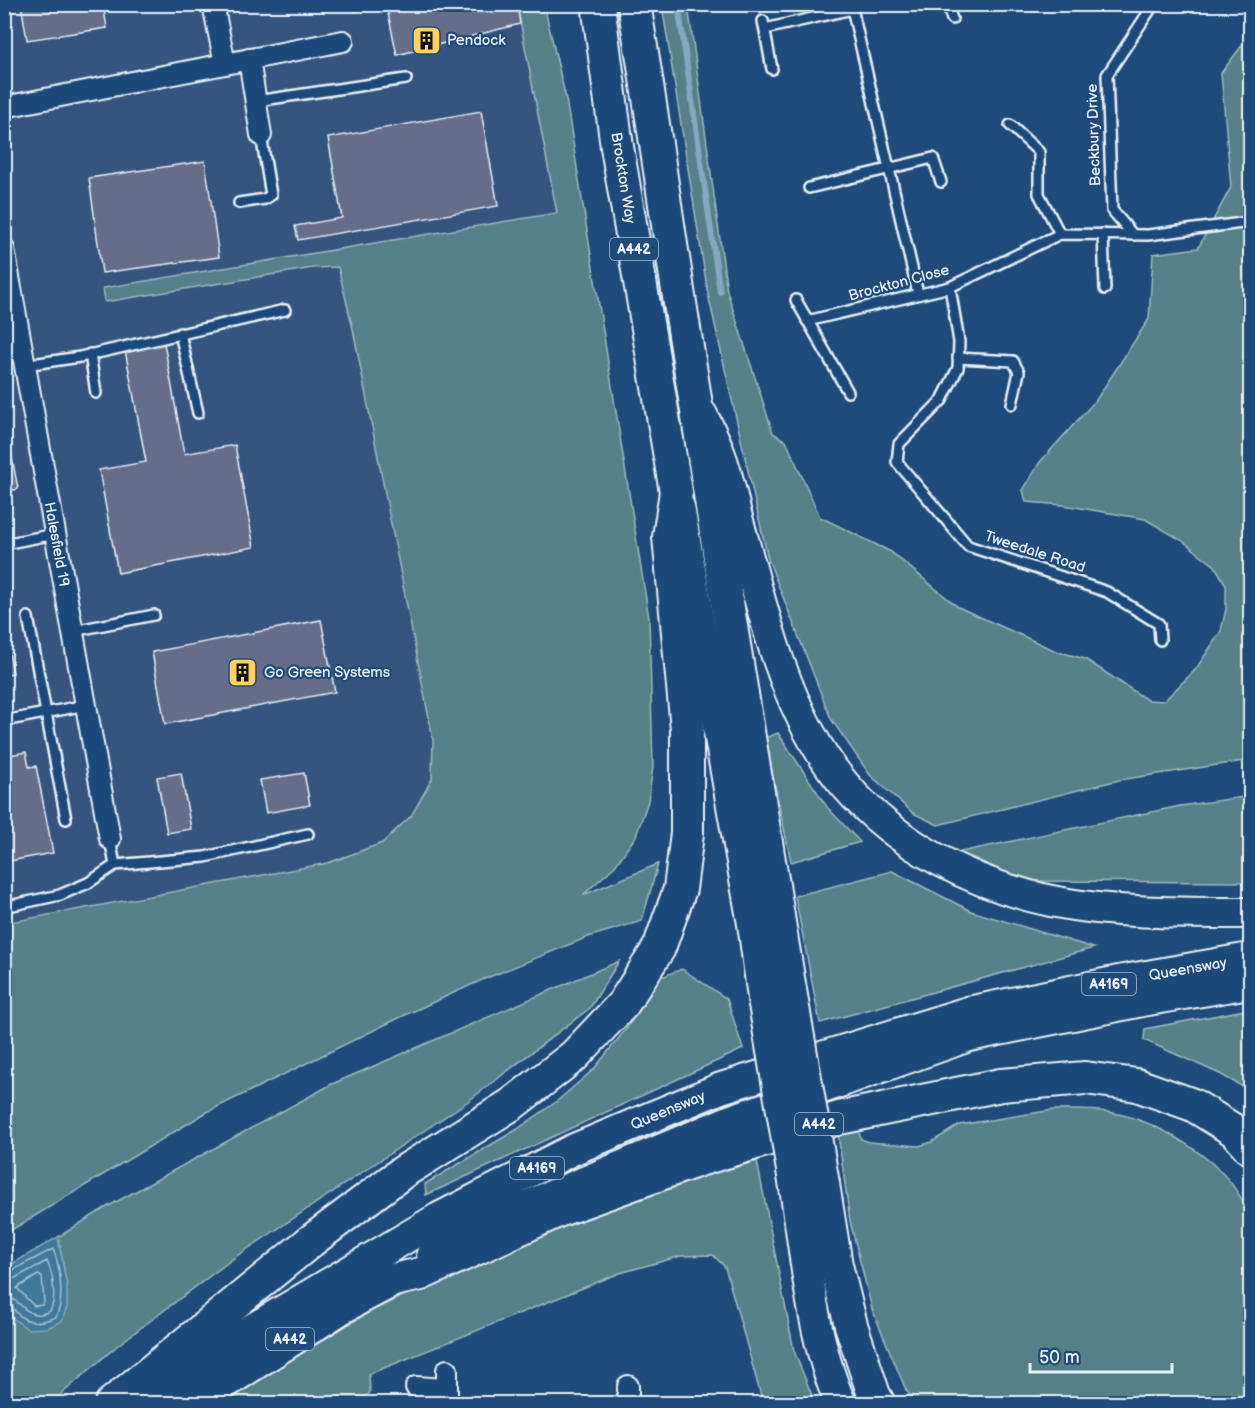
<svg xmlns="http://www.w3.org/2000/svg" width="1255" height="1408" font-family="'Balsamiq Sans',sans-serif">
<style>
.built{fill:#34547e}
.green{fill:#578087;stroke:#a0b8c0;stroke-width:1.5}
.water{fill:#407899;stroke:#83a8bf;stroke-width:1.5}
.lines{fill:none;stroke-linecap:round;stroke-linejoin:round}
.shore{stroke:#a5c1d2;stroke-width:1.5}
.stream{stroke:#83a8bf;stroke-width:6}
.building{fill:#656d88;stroke:#e8f1f8;stroke-width:1.5}
.service-casing{stroke:#e8f1f8;stroke-width:14}
.minor-casing{stroke:#e8f1f8;stroke-width:24}
.primary-casing{stroke:#e8f1f8;stroke-width:34}
.trunk-casing{stroke:#e8f1f8;stroke-width:36}
.service{stroke:#1f4a7a;stroke-width:9}
.minor{stroke:#1f4a7a;stroke-width:20}
.primary{stroke:#1f4a7a;stroke-width:30}
.trunk{stroke:#1f4a7a;stroke-width:32}
.primary-bridge-casing{stroke:#e8f1f8;stroke-width:34;stroke-linecap:butt}
.trunk-bridge-casing{stroke:#e8f1f8;stroke-width:36;stroke-linecap:butt}
.primary-bridge{stroke:#1f4a7a;stroke-width:30}
.trunk-bridge{stroke:#1f4a7a;stroke-width:32}
.labels{text-anchor:middle;dominant-baseline:central;stroke-width:4.5;stroke-linejoin:round;paint-order:stroke}
.shield{fill:#1f4a7a;stroke:#acbfd2;stroke-width:1.5}
.shield-label{font-size:14px;font-weight:bold;fill:#e8f1f8}
.poi-label{font-size:15px;fill:#e8f1f8;stroke:#1f4a7a;text-anchor:start}
.street-label{font-size:15px;fill:#e8f1f8;stroke:#1f4a7a}
</style>
<rect width="100%" height="100%" fill="#1f4a7a"/>
<filter id="ink" filterUnits="userSpaceOnUse"><feTurbulence type="fractalNoise" baseFrequency=".0167" numOctaves="2"/><feDisplacementMap in="SourceGraphic" scale="12" xChannelSelector="R" yChannelSelector="G"/><feConvolveMatrix kernelMatrix="1 2 1 2 8 2 1 2 1" color-interpolation-filters="sRGB"/></filter>
<g filter="url(#ink)">
<polygon class="built" points="5,5 517,5 557,213 103,288 338,267 353,329 433,739 432,779 410,816 382,843 328,863 5,923"/>
<g class="green">
<polygon points="517,5 544,5 566,99 649,618 653,767 648,801 636,836 615,866 583,895 658,864 642,921 588,937 482,980 403,1016 207,1112 5,1234 5,923 328,863 382,843 411,816 432,779 433,739 353,329 338,267 313,268 105,302 103,288 557,213"/>
<polygon points="662,5 688,5 727,291 773,433 786,441 820,517 891,552 958,607 1056,651 1085,659 1147,700 1164,701 1196,669 1221,631 1226,609 1226,585 1215,566 1183,541 1145,519 1063,505 1026,502 1023,490 1040,462 1096,400 1149,319 1153,254 1198,248 1231,187 1221,73 1250,35 1250,760 1119,780 938,825 913,813 870,775 831,719 768,559 708,294"/>
<polygon points="778,733 827,807 860,842 791,862 765,738"/>
<polygon points="1250,796 1250,882 1024,881 960,852 1180,806"/>
<polygon points="892,871 971,911 1094,948 820,1023 795,896"/>
<polygon points="619,961 590,1008 467,1102 234,1258 118,1345 51,1403 5,1403 4,1307 14,1319 67,1287 58,1237 105,1208 332,1084"/>
<polygon points="682,969 727,999 743,1049 426,1195 425,1184 516,1130 556,1102 594,1069 626,1029 661,977"/>
<polygon points="1250,1009 1250,1091 1220,1074 1144,1040 1145,1029"/>
<path d="M 1053,1110 C 1071,1110 1091,1109 1108,1112 C 1155,1119 1221,1158 1243,1202 C 1246,1208 1248,1216 1250,1223 L 1250,1393 L 1243,1404 L 915,1403 L 906,1390 L 872,1309 L 850,1221 L 837,1127 L 856,1122 L 861,1139 L 869,1142 L 919,1146 L 932,1142 L 959,1125 Z"/>
<polygon points="757,1161 794,1351 815,1403 763,1403 725,1267 713,1255 681,1256 620,1273 369,1374 370,1393 356,1403 226,1404 268,1373 371,1311 459,1270 642,1193"/>
</g>
<polygon class="water" points="58,1237 67,1287 67,1307 62,1321 47,1328 28,1329 14,1319 5,1307 5,1268"/>
<g class="lines">
<g class="shore">
<path d="M 4,1272 L 9,1272 L 53,1249 C 60,1266 65,1300 56,1317 C 41,1323 27,1325 16,1312 C 12,1307 11,1305 4,1304"/>
<polygon points="38,1275 42,1277 44,1302 42,1305 34,1306 17,1288"/>
<path d="M 4,1280 L 13,1279 L 47,1261 C 53,1274 57,1299 50,1311 C 23,1323 25,1298 4,1297"/>
</g>
<polyline class="stream" points="678,4 720,292"/>
</g>
<g class="building">
<polygon points="21,4 103,4 107,28 27,40"/>
<polygon points="353,4 383,4 355,11"/>
<polygon points="386,4 517,4 520,24 397,55"/>
<polygon points="481,111 498,206 298,240 295,226 342,218 328,138"/>
<polygon points="205,161 219,257 102,273 89,178"/>
<polygon points="164,343 184,454 235,445 254,547 118,573 99,470 146,462 125,350"/>
<polygon points="4,415 18,489 4,492"/>
<polygon points="321,620 335,692 165,724 152,652"/>
<polygon points="4,626 13,673 4,675"/>
<polygon points="26,752 29,767 36,766 53,853 4,862 4,756"/>
<polygon points="181,773 191,829 167,833 157,777"/>
<polygon points="304,773 310,805 266,813 260,780"/>
</g>
<g class="lines">
<defs>
<g id="service">
<polyline points="851,4 918,294"/>
<polyline points="947,4 952,19"/>
<polyline points="763,21 772,69"/>
<polyline points="765,29 852,9"/>
<polyline points="256,101 406,79"/>
<polyline points="1010,125 1039,152 1039,194 1060,234"/>
<polyline points="809,188 933,158 941,182"/>
<polyline points="239,203 265,199 271,195 261,135"/>
<polyline points="1103,234 1105,289"/>
<polyline points="1133,235 1112,210 1107,75 1154,4"/>
<polyline points="950,287 959,342 958,368 942,400 899,444 897,462 968,546 1107,592 1159,624 1160,640"/>
<polyline points="796,300 848,392"/>
<polyline points="807,321 950,287 1060,234 1148,235 1250,222"/>
<polyline points="180,333 198,413"/>
<polyline points="4,352 22,349"/>
<polyline points="90,354 96,393"/>
<polyline points="958,358 1013,361 1019,372 1012,404"/>
<polyline points="25,365 80,357 285,310"/>
<polyline points="4,544 55,534"/>
<polyline points="28,617 66,819"/>
<polyline points="73,631 154,615"/>
<polyline points="4,721 86,705"/>
<polyline points="115,865 205,857 308,834"/>
<polyline points="4,907 60,895 88,883 115,865 110,839"/>
</g>
<g id="minor">
<polyline points="213,4 225,64"/>
<polyline points="249,59 261,135"/>
<polyline points="4,107 343,41"/>
<path id="s1" d="M 4,249 L 110,839"/>
<polyline points="447,1370 447,1404"/>
<polyline points="416,1387 446,1389"/>
<polyline points="628,1404 628,1386"/>
</g>
<g id="primary">
<path d="M 702,415 C 708,427 715,440 719,452 C 727,472 731,493 736,514 C 750,563 762,613 779,662 C 794,705 815,750 845,785 C 897,846 974,885 1051,901 C 1116,914 1185,913 1250,913"/>
<polyline points="679,507 753,924 763,998"/>
<path d="M 795,1188 C 806,1257 812,1340 841,1404"/>
<polyline points="432,1254 506,1215 729,1121 969,1036 1142,1001 1250,983"/>
<path id="s2" d="M 143,1404 L 239,1337 L 439,1218 L 572,1150 L 721,1088 L 968,1012 L 1124,980 L 1250,958"/>
</g>
<g id="trunk">
<path d="M 634,4 C 652,110 666,216 683,322 C 717,545 754,767 790,990"/>
<polyline points="823,1184 836,1265 851,1325 874,1395 879,1404"/>
<polyline points="111,1404 311,1241 403,1172 512,1104 574,1056 623,1004 659,948 680,889 687,833 687,729 669,537 676,492 617,147 598,4"/>
<polyline points="191,1404 342,1307 393,1280 421,1274 560,1210 699,1160 839,1118 1001,1085 1085,1078 1137,1085 1193,1105 1235,1131 1250,1148"/>
</g>
</defs>
<use href="#service" class="service-casing"/>
<use href="#minor" class="minor-casing"/>
<use href="#primary" class="primary-casing"/>
<use href="#trunk" class="trunk-casing"/>
<use href="#service" class="service"/>
<use href="#minor" class="minor"/>
<use href="#primary" class="primary"/>
<use href="#trunk" class="trunk"/>
<defs>
<polyline id="primary-bridge" points="763,998 795,1188"/>
<polyline id="trunk-bridge" points="790,990 823,1184"/>
</defs>
<use href="#primary-bridge" class="primary-bridge-casing"/>
<use href="#trunk-bridge" class="trunk-bridge-casing"/>
<use href="#primary-bridge" class="primary-bridge"/>
<use href="#trunk-bridge" class="trunk-bridge"/>
</g>
</g>
<defs>
<symbol id="building-square" viewBox="-11 -11 22 22"><rect x="-9" y="-9" width="18" height="18" rx="4" fill="#ffd166" stroke="#1f4a7a"/><path d="M-4-6H4V6H1V3H-1V6H-4ZM-2.5-4.3h1.7v1.8h-1.7ZM.8-4.3h1.7v1.8H.8ZM-2.5-1h1.7V.8h-1.7ZM.8-1h1.7V.8H.8Z" fill="#111"/></symbol>
</defs>
<g fill-rule="evenodd">
<use href="#building-square" x="410" y="24" width="33" height="33"/>
<use href="#building-square" x="226" y="656" width="33" height="33"/>
</g>
<g class="labels">
<g class="shield">
<rect x="610" y="238" width="48" height="22" rx="4.5"/>
<rect x="1082" y="973" width="54" height="22" rx="4.5"/>
<rect x="795" y="1113" width="48" height="22" rx="4.5"/>
<rect x="510" y="1157" width="54" height="22" rx="4.5"/>
<rect x="266" y="1328" width="48" height="22" rx="4.5"/>
</g>
<g class="shield-label">
<text x="634" y="249">A442</text>
<text x="1109" y="984">A4169</text>
<text x="819" y="1124">A442</text>
<text x="537" y="1168">A4169</text>
<text x="290" y="1339">A442</text>
</g>
<g class="poi-label">
<text x="447" y="40">Pendock</text>
<text x="264" y="672">Go Green Systems</text>
</g>
<g class="street-label">
<text transform="translate(1094 135) rotate(-92)">Beckbury Drive</text>
<text transform="translate(623 178) rotate(81)">Brockton Way</text>
<text transform="translate(899 283) rotate(-15)">Brockton Close</text>
<text stroke="none"><textPath href="#s1" startOffset="300">Halesfield 19</textPath></text>
<text transform="translate(1035 552) rotate(18)">Tweedale Road</text>
<text stroke="none"><textPath href="#s2" startOffset="1143">Queensway</textPath></text>
<text stroke="none"><textPath href="#s2" startOffset="603">Queensway</textPath></text>
</g>
</g>
<rect width="1255" height="1408" fill="none" stroke="#1f4a7a" stroke-width="24"/>
<rect x="12" y="12" width="1231" height="1384" fill="none" stroke="#e8f1f8" stroke-width="2" filter="url(#ink)"/>
<path d="M1030 1363v9h142v-9" fill="none" stroke="#e8f1f8" stroke-width="3"/>
<text x="1039" y="1363" font-size="18" fill="#e8f1f8" stroke="#1f4a7a" stroke-width="4.5" paint-order="stroke">50 m</text>
</svg>
